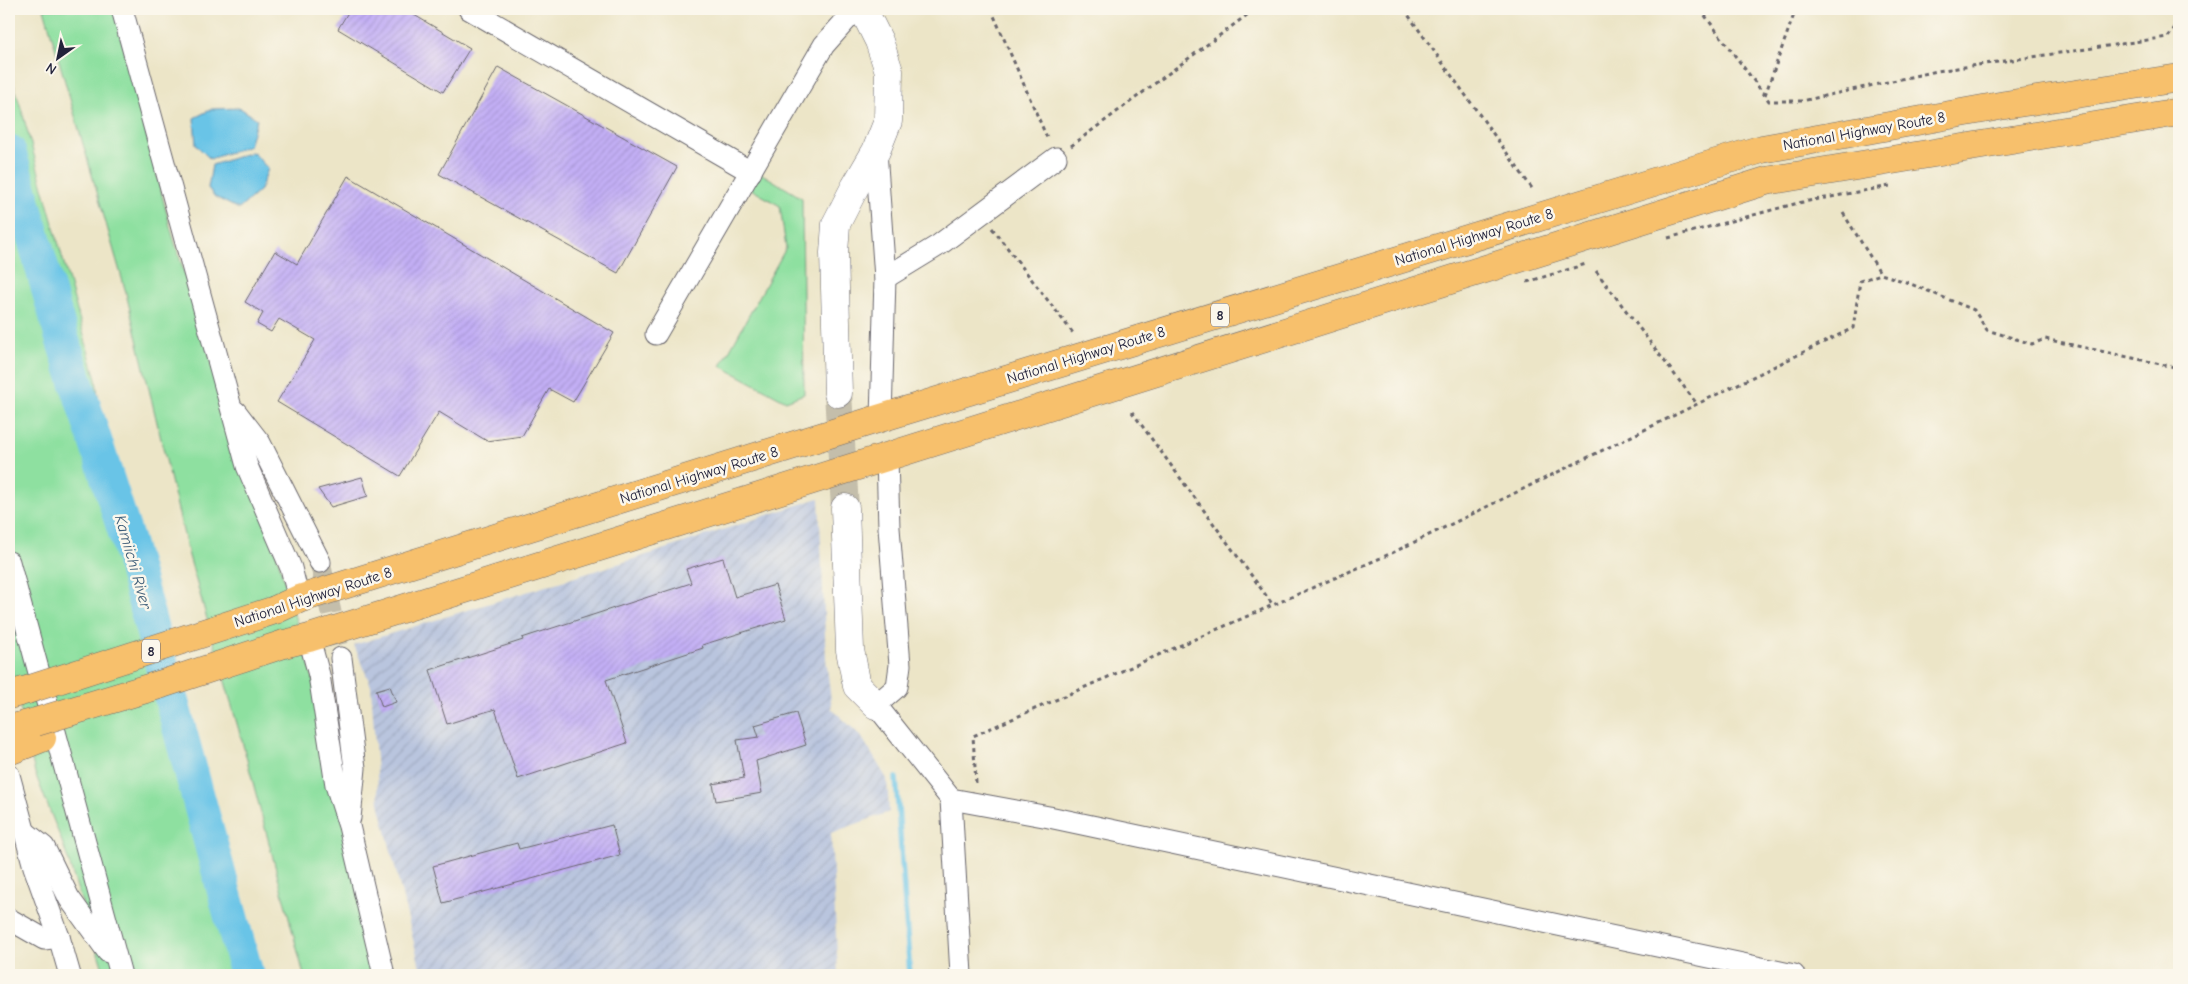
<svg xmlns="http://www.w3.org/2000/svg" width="2188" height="984" font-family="'Comic Neue',sans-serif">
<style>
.industrial{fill:url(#industrial-furrows)}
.grass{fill:#8ee0a0;stroke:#58816e}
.water{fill:#69c4e7;stroke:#467391}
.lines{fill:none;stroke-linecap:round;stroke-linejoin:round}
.stream{stroke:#69c4e7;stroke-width:5.5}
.river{stroke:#69c4e7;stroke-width:34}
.building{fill:url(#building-hatch)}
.minor-tunnel{stroke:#c4beab;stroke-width:21;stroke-dasharray:21 11;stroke-linecap:butt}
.tertiary-tunnel{stroke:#c4beab;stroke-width:28;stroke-dasharray:28 14;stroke-linecap:butt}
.minor-casing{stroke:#69666c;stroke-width:23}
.tertiary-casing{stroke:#69666c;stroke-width:29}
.trunk-casing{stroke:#69666c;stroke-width:29}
.path{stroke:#69666c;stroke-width:3;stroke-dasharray:4 4;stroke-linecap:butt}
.minor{stroke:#fff;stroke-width:21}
.tertiary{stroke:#fff;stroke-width:28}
.trunk{stroke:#f7c06c;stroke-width:28}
.trunk-bridge-casing{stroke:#69666c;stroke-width:29;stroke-linecap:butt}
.trunk-bridge{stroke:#f7c06c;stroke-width:28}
.labels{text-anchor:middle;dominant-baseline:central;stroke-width:5;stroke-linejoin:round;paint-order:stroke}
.shield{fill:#fbf7ec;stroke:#636270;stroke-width:1}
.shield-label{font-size:14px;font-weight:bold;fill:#22223b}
.street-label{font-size:15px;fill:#22223b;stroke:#fbf7ec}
.water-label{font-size:16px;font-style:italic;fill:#3b5b77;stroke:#fbf7ec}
</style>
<defs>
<pattern id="industrial-furrows" width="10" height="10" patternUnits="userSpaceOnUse" patternTransform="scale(1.25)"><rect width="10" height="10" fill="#b9c5de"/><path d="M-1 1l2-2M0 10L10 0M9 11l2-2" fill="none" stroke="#9fa9bf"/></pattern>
<pattern id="building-hatch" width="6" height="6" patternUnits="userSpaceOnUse" patternTransform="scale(1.25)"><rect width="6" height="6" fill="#c3aff5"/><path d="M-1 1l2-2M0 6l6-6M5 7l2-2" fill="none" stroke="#a796d3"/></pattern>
</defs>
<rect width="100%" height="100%" fill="#fbf7ec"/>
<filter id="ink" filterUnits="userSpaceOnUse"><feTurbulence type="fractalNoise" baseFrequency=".02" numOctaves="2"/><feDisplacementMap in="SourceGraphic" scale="10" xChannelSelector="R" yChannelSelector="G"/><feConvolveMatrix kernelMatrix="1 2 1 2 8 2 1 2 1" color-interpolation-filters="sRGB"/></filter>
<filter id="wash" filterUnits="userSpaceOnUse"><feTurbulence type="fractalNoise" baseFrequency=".0096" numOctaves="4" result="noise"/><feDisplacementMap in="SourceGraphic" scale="20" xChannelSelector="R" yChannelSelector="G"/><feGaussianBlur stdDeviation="1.12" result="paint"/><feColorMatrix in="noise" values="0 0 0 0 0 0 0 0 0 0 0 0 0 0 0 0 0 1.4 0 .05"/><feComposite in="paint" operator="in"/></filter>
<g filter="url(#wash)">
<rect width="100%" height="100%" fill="#ece5c7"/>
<polygon class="industrial" points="819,498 826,658 832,709 861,736 887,779 889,812 831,833 838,975 422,975 379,803 371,686 354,645 650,554"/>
<g class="grass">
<polygon points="44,9 114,9 171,230 222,396 272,539 311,672 376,975 304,975 242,741 189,556 125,289"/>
<polygon points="9,70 21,108 96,379 119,569 190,737 241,975 105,975 64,847 35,773 9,659"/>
<polygon points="757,171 802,198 804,394 786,401 721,366 786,248 780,206 749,188"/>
</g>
<g class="water">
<polygon points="240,108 257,119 249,146 210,159 196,145 194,118 212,109"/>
<polygon points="253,152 268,169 260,190 239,209 215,197 208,188 212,165"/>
</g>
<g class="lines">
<polyline class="stream" points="896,778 910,975"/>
<polyline class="river" points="9,151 62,338 128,542 247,975"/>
</g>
<g id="blocks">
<g class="building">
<polygon points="350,9 404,9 470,48 443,92 338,29"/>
<polygon points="498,67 677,167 618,273 439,174"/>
<polygon points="348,176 614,333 573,402 549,389 522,436 487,441 439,412 400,476 277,402 315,340 279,319 271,332 257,324 263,313 245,302 275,251 297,264"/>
<polygon points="362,477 368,496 331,507 318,489"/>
<polygon points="723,558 735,597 775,585 786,619 702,645 703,648 606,680 627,743 518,779 495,709 447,724 430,670 523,640 522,638 691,583 686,569"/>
<polygon points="390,686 396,702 382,707 376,690"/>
<polygon points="796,713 806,745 756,761 762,793 716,801 713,784 744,778 737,740 759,737 755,725"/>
<polygon points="612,825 620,855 443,903 433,866 517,843 519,849"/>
</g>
</g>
</g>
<g filter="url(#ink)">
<use href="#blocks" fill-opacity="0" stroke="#69666c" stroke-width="1"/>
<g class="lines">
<polyline class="minor-tunnel" points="320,562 341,658"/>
<polyline class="tertiary-tunnel" points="838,393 845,508"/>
<defs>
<g id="minor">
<polyline points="122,9 247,466 291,568 299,599"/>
<polyline points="469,9 751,172"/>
<polyline points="876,151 885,278 881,418"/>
<polyline points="885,278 939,245 1056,158"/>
<polyline points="656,334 824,45 856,9"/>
<polyline points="236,412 260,443 320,562"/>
<polyline points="887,457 889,528 900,665 897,687 876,705 951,799 961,975"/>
<polyline points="9,562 121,975"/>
<polyline points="309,638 319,675 336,785 349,826 384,975"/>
<polyline points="341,658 355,768 350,818"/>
<polyline points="9,775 34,867 59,937 70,975"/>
<polyline points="951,799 1049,817 1794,975"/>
<polyline points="25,832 44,847 69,898 108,952"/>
<polyline points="9,919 44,939 59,937"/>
</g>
<g id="tertiary">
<polyline points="838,393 834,253 836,224 855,187 876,151 888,121 889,71 879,41 863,9"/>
<polyline points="845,508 850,650 857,686 876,705"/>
</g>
<g id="trunk">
<polyline points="275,610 299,599 881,418 1762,149 2005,105 2179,78"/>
<polyline points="284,644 309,638 1766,181 2179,112"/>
<polyline points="9,695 27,690"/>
<polyline points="9,729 36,722"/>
<polyline points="9,751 42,738"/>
</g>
</defs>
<use href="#minor" class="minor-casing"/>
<use href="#tertiary" class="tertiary-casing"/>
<use href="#trunk" class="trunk-casing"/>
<g class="path">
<polyline points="991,9 1048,140"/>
<polyline points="1404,9 1534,191"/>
<polyline points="1700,9 1769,101 1802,101 1937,71 2168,37 2179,22"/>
<polyline points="1765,95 1796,9"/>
<polyline points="1071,146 1255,9"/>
<polyline points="1843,213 1881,274"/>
<polyline points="992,228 1073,333"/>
<polyline points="1668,238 1798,203 1890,186"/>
<polyline points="1596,271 1697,404"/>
<polyline points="1527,282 1586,264"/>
<polyline points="1132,412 1273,605"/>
<polyline points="976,783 973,736 1392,553 1853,328 1860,281 1881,274 1906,282 1974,310 1987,330 2032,344 2045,339 2179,368"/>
</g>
<use href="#minor" class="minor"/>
<use href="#tertiary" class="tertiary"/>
<use href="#trunk" class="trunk"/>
<defs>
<g id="trunk-bridge">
<polyline points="27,690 275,610"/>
<polyline points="36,722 162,684 284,644"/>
</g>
</defs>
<use href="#trunk-bridge" class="trunk-bridge-casing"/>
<use href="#trunk-bridge" class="trunk-bridge"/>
</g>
</g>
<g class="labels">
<g class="shield">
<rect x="1211" y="303.5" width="18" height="23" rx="4"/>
<rect x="142" y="639.5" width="18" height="23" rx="4"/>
</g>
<g class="shield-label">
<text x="1220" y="315">8</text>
<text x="151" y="651">8</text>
</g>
<g class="street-label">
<text transform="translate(1864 131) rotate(-10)">National Highway Route 8</text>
<text transform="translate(1474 237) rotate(-17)">National Highway Route 8</text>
<text transform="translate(1086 355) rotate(-17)">National Highway Route 8</text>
<text transform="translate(699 475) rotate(-17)">National Highway Route 8</text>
<text transform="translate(313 597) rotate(-18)">National Highway Route 8</text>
</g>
<g class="water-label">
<text transform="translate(133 562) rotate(74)">Kamiichi River</text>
</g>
</g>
<rect width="2188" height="984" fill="none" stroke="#fbf7ec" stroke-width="30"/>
<g transform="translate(58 58) rotate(213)" stroke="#fbf7ec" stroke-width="4" paint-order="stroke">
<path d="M0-4L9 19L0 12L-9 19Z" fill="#22223b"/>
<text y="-8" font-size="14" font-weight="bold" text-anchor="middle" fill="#22223b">N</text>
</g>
</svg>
